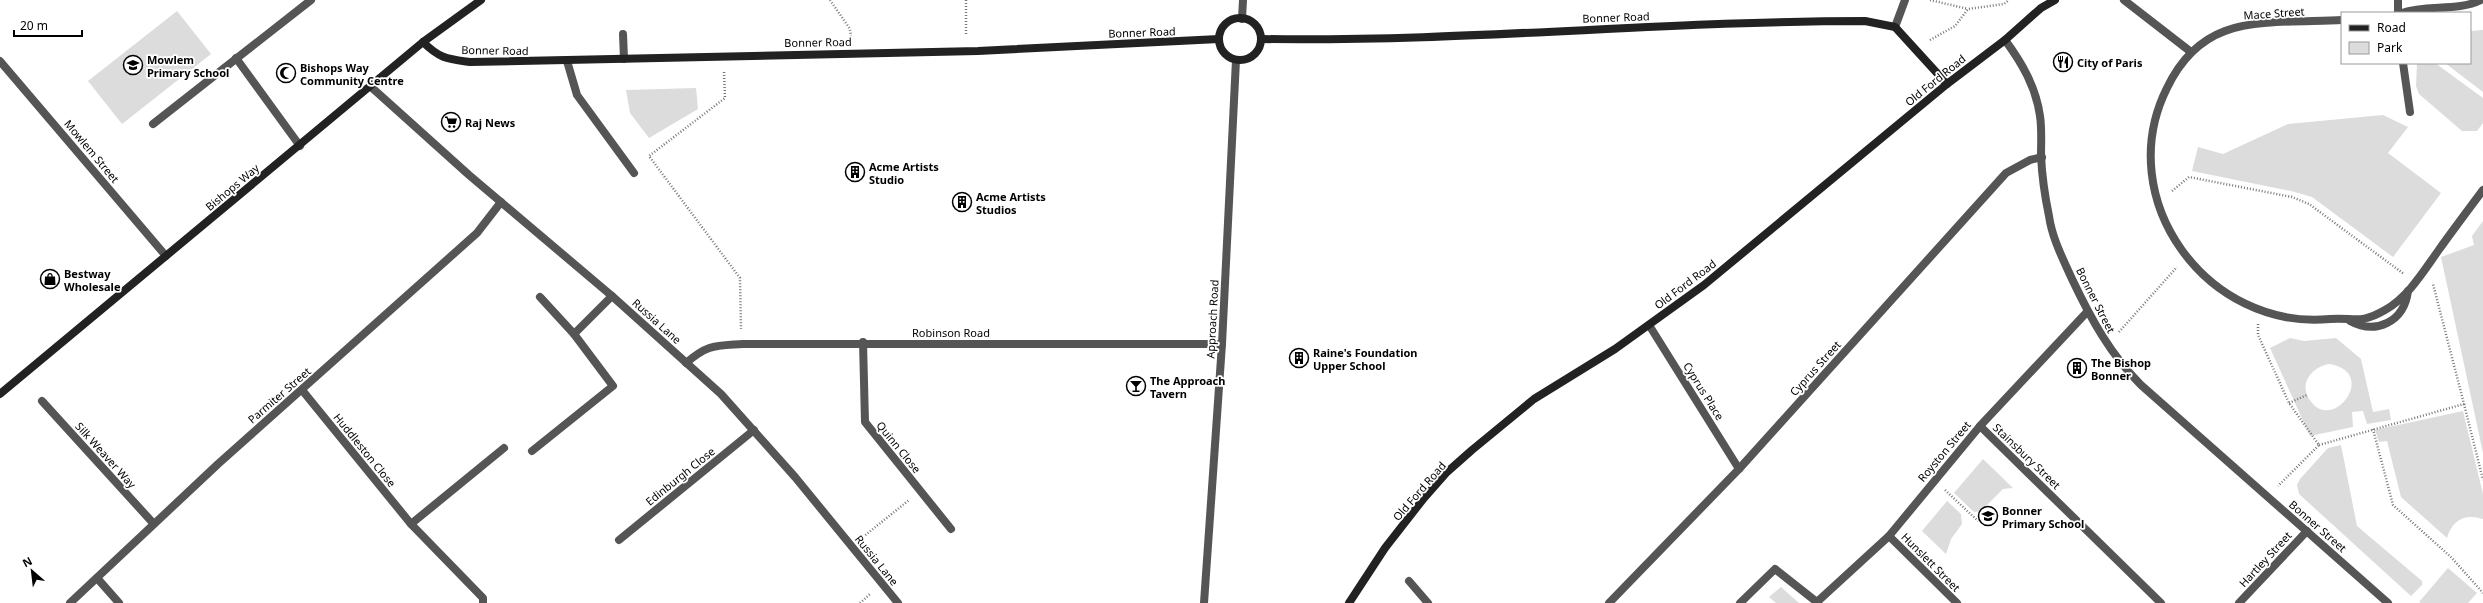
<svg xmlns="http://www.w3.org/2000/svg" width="2483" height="603" font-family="'Noto Sans',sans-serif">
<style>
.green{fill:#dcdcdc;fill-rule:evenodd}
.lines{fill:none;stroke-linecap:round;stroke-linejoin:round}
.path{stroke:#777;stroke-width:2.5;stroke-dasharray:1 2;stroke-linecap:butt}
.lane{stroke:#555;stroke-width:8}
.street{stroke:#555;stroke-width:8}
.secondary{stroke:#222;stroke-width:8}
.labels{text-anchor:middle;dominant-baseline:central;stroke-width:3.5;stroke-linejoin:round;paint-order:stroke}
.street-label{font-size:11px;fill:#000;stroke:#fff}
.poi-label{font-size:11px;font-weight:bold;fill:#000;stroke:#fff;text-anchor:start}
</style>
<rect width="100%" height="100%" fill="#fff"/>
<g class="green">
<polygon points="177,11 211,54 122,124 88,81"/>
<polygon points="2483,30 2483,92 2445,63 2470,63 2470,31"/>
<polygon points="2417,63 2435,63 2483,98 2483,123 2477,131 2462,131 2419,94 2416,86"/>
<polygon points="696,88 698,109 649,138 630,113 626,90"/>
<polygon points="2383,115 2408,127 2388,153 2441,193 2393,257 2312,197 2291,191 2192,171 2198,147 2223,154 2288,124"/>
<polygon points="2483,221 2483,453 2441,257 2474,245 2472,236"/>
<path d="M 2290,338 L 2304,341 L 2336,338 L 2361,359 L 2373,412 L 2389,409 L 2391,420 L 2367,424 L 2363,411 L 2352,412 L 2353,427 L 2310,436 L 2270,348 ZM 2329,364 C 2381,372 2330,438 2308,397 C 2300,381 2313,367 2329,364 Z"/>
<path d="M 2463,411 L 2483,494 L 2483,519 C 2465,513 2452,520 2447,538 L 2401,497 L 2387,441 L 2379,442 L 2375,430 Z"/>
<polygon points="2341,445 2357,526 2422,581 2422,585 2411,596 2299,494 2297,485 2300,479 2328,448"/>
<polygon points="1983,459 2013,488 2003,489 1981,511 1974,512 1954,493"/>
<polygon points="1947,501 1961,514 1962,524 1951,539 1946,554 1922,531"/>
<polygon points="2448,568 2477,593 2468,603 2421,603 2419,602"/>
<polygon points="1781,587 1799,603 1776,603 1769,597"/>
</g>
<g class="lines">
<g class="path">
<polyline points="830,0 850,29 851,38"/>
<polyline points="966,0 966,35"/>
<polyline points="1930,0 1968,9"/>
<polyline points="1930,40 1955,26 1968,9 2004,4 2009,0"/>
<polyline points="724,72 725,98 649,156 740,278 741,329"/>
<polyline points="2172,191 2189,177 2292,197 2309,204 2404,274"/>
<polyline points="2258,324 2258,335 2289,403 2319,445 2278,486"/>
<polyline points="2119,332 2177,267"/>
<polyline points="2289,403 2307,395"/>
<polyline points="2464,404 2483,480"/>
<polyline points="2373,429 2393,505 2452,558 2483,593"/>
<polyline points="2319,445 2464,404 2433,284"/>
<polyline points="1945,490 1978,521"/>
<polyline points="863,537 909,500"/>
<polyline points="860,603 870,594"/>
</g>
<g class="lane">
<polyline points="623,34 624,59"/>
<polyline points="236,58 300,146"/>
<polyline points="567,61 577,95 634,173"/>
<polyline points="153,124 311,0"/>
<polyline points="540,297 574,334"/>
<path d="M 2350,321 C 2376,335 2404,322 2408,291"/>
<polyline points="1409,581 1428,603"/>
</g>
<g class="street">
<polyline points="2124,0 2191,52"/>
<polyline points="2398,0 2398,13"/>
<path d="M 2402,13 C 2427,4 2457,12 2481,0"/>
<polyline points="1242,19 1243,0"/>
<path d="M 2342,20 C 2308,22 2256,19 2225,31 C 2198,41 2179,63 2167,88 C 2111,200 2208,331 2330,319 C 2355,317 2359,325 2385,310 C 2408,297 2423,272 2438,251 C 2453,230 2468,210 2483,190"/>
<polyline points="1895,27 1905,0"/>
<path d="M 2005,40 C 2022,63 2036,87 2040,116 C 2042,129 2041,143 2041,156 C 2042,176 2045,197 2049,216 C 2052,238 2063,259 2072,279 C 2091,319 2110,354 2141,385 L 2388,603"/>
<polyline points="0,61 166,256"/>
<polyline points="2403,63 2410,112"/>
<polyline points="370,86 469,175 612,296 721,394 795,477 898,603"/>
<polyline points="1649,325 1739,469"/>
<polyline points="863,342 865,422 951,529"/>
<path d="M 686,363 C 708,344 715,346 743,344 L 1222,344"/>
<polyline points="302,390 411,524 483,598 483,603"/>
<polyline points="42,401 153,523"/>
<polyline points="1980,426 2161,603"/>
<polyline points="532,451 613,386 574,334 612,296"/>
<polyline points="411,524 504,448"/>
<polyline points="1889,536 1957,603"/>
<polyline points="619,540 754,430"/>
<polyline points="97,578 119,603"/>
<polyline points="1817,602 1889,536 1980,426 2087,312"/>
<polyline points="70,603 218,464 477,233 501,202"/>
<polyline points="1204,603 1222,344 1236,60"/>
<polyline points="1609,603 1739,469 2006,173 2030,160 2042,157"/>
<polyline points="1740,603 1775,569 1818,603"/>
<polyline points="2239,603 2307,531"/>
</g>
<g class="secondary">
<circle cx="1240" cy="39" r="21"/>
<path d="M 1261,39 C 1463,42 1664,21 1865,21 L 1895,27 L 1947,84"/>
<path d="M 423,42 C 440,59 448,59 470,62 L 978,51 L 1219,39"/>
<polyline points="0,394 423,42 481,0"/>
<polyline points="1349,603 1385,548 1424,498 1446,473 1472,450 1534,399 1615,349 1704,285 1947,84 2005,40 2041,8 2055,0"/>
</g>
</g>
<defs>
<symbol id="restaurant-ring" viewBox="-11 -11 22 22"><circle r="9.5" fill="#fff" stroke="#000" stroke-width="1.5"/><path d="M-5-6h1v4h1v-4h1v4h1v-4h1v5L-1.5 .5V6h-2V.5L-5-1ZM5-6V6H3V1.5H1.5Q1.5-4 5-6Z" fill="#000"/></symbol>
<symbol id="school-ring" viewBox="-11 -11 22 22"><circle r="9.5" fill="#fff" stroke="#000" stroke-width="1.5"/><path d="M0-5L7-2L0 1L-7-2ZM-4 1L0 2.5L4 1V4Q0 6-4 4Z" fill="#000"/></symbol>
<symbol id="mosque-ring" viewBox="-11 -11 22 22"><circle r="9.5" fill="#fff" stroke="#000" stroke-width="1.5"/><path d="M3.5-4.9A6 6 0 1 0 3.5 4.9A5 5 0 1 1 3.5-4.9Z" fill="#000"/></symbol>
<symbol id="supermarket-ring" viewBox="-11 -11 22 22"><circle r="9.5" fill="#fff" stroke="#000" stroke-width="1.5"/><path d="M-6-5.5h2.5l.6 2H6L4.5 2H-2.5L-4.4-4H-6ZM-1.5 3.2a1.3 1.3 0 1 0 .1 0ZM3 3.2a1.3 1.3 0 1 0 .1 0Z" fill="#000"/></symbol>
<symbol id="building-ring" viewBox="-11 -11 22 22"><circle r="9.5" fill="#fff" stroke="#000" stroke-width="1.5"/><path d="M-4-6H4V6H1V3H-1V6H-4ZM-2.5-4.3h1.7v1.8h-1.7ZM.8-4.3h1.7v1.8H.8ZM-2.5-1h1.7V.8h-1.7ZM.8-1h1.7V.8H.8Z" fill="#000"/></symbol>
<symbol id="shop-ring" viewBox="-11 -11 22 22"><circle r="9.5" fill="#fff" stroke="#000" stroke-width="1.5"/><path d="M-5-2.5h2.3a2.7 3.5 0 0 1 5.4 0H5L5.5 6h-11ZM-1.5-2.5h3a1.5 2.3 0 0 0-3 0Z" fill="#000"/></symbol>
<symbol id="bar-ring" viewBox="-11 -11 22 22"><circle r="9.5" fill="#fff" stroke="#000" stroke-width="1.5"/><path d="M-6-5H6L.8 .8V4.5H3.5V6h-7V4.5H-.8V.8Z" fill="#000"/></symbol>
</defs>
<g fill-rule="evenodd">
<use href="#restaurant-ring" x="2052" y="51" width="22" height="22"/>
<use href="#school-ring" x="122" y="54" width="22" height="22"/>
<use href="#mosque-ring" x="275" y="62" width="22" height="22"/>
<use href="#supermarket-ring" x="440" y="111" width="22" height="22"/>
<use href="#building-ring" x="844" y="161" width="22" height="22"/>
<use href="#building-ring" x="951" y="191" width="22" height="22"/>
<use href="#shop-ring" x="39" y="268" width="22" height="22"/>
<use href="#building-ring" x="1288" y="347" width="22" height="22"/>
<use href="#building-ring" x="2066" y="357" width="22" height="22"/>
<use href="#bar-ring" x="1125" y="375" width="22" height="22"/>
<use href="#school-ring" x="1977" y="505" width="22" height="22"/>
</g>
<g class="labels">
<g class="street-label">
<text transform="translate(2274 13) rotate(-4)">Mace Street</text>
<text transform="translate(1616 17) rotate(-2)">Bonner Road</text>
<text transform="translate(1142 32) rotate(-2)">Bonner Road</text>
<text transform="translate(818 42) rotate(-1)">Bonner Road</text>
<text transform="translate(495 50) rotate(1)">Bonner Road</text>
<text transform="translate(1935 80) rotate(-39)">Old Ford Road</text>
<text transform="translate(92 151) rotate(50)">Mowlem Street</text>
<text transform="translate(232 187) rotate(-40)">Bishops Way</text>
<text transform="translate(1685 284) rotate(-37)">Old Ford Road</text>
<text transform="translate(2096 300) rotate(63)">Bonner Street</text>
<text transform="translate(1212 319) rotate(-87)">Approach Road</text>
<text transform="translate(657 321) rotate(42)">Russia Lane</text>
<text x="951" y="332">Robinson Road</text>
<text transform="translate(1815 368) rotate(-48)">Cyprus Street</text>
<text transform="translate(1704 391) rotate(58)">Cyprus Place</text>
<text transform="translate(279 395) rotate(-41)">Parmiter Street</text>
<text transform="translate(899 447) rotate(51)">Quinn Close</text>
<text transform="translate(365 450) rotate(51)">Huddleston Close</text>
<text transform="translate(1944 451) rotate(-50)">Royston Street</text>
<text transform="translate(106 455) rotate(48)">Silk Weaver Way</text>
<text transform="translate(2027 456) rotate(44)">Stainsbury Street</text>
<text transform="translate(680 476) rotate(-39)">Edinburgh Close</text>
<text transform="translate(1419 491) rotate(-49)">Old Ford Road</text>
<text transform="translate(2318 526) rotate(41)">Bonner Street</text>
<text transform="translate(2265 559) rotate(-47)">Hartley Street</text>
<text transform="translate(877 560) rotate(51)">Russia Lane</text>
<text transform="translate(1931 562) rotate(45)">Hunslett Street</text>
</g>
<g class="poi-label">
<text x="147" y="59">Mowlem<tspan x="147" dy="13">Primary School</tspan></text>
<text x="2077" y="62">City of Paris</text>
<text x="300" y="67">Bishops Way<tspan x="300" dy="13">Community Centre</tspan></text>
<text x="465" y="122">Raj News</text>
<text x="869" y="166">Acme Artists<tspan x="869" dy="13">Studio</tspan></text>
<text x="976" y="196">Acme Artists<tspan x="976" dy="13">Studios</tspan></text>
<text x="64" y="273">Bestway<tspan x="64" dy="13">Wholesale</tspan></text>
<text x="1313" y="352">Raine's Foundation<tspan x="1313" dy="13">Upper School</tspan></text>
<text x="2091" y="362">The Bishop<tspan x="2091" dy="13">Bonner</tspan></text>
<text x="1150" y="380">The Approach<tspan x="1150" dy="13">Tavern</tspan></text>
<text x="2002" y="510">Bonner<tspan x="2002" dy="13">Primary School</tspan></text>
</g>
</g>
<rect x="2341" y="12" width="130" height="52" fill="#ffffff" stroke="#999999"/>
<rect x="2349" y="25" width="20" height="6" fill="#222222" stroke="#999999"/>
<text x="2377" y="32" font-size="12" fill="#000000">Road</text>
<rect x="2349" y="42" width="20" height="12" fill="#dcdcdc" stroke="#999999"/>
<text x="2377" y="52" font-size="12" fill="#000000">Park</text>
<g transform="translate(32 571) rotate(332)" stroke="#ffffff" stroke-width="3" paint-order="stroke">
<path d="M0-3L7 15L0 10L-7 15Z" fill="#000000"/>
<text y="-6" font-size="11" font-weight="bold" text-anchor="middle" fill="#000000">N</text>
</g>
<path d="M14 30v6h68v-6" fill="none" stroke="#000000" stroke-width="2"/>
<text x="20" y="30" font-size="12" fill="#000000" stroke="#ffffff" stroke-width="3" paint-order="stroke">20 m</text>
</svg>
